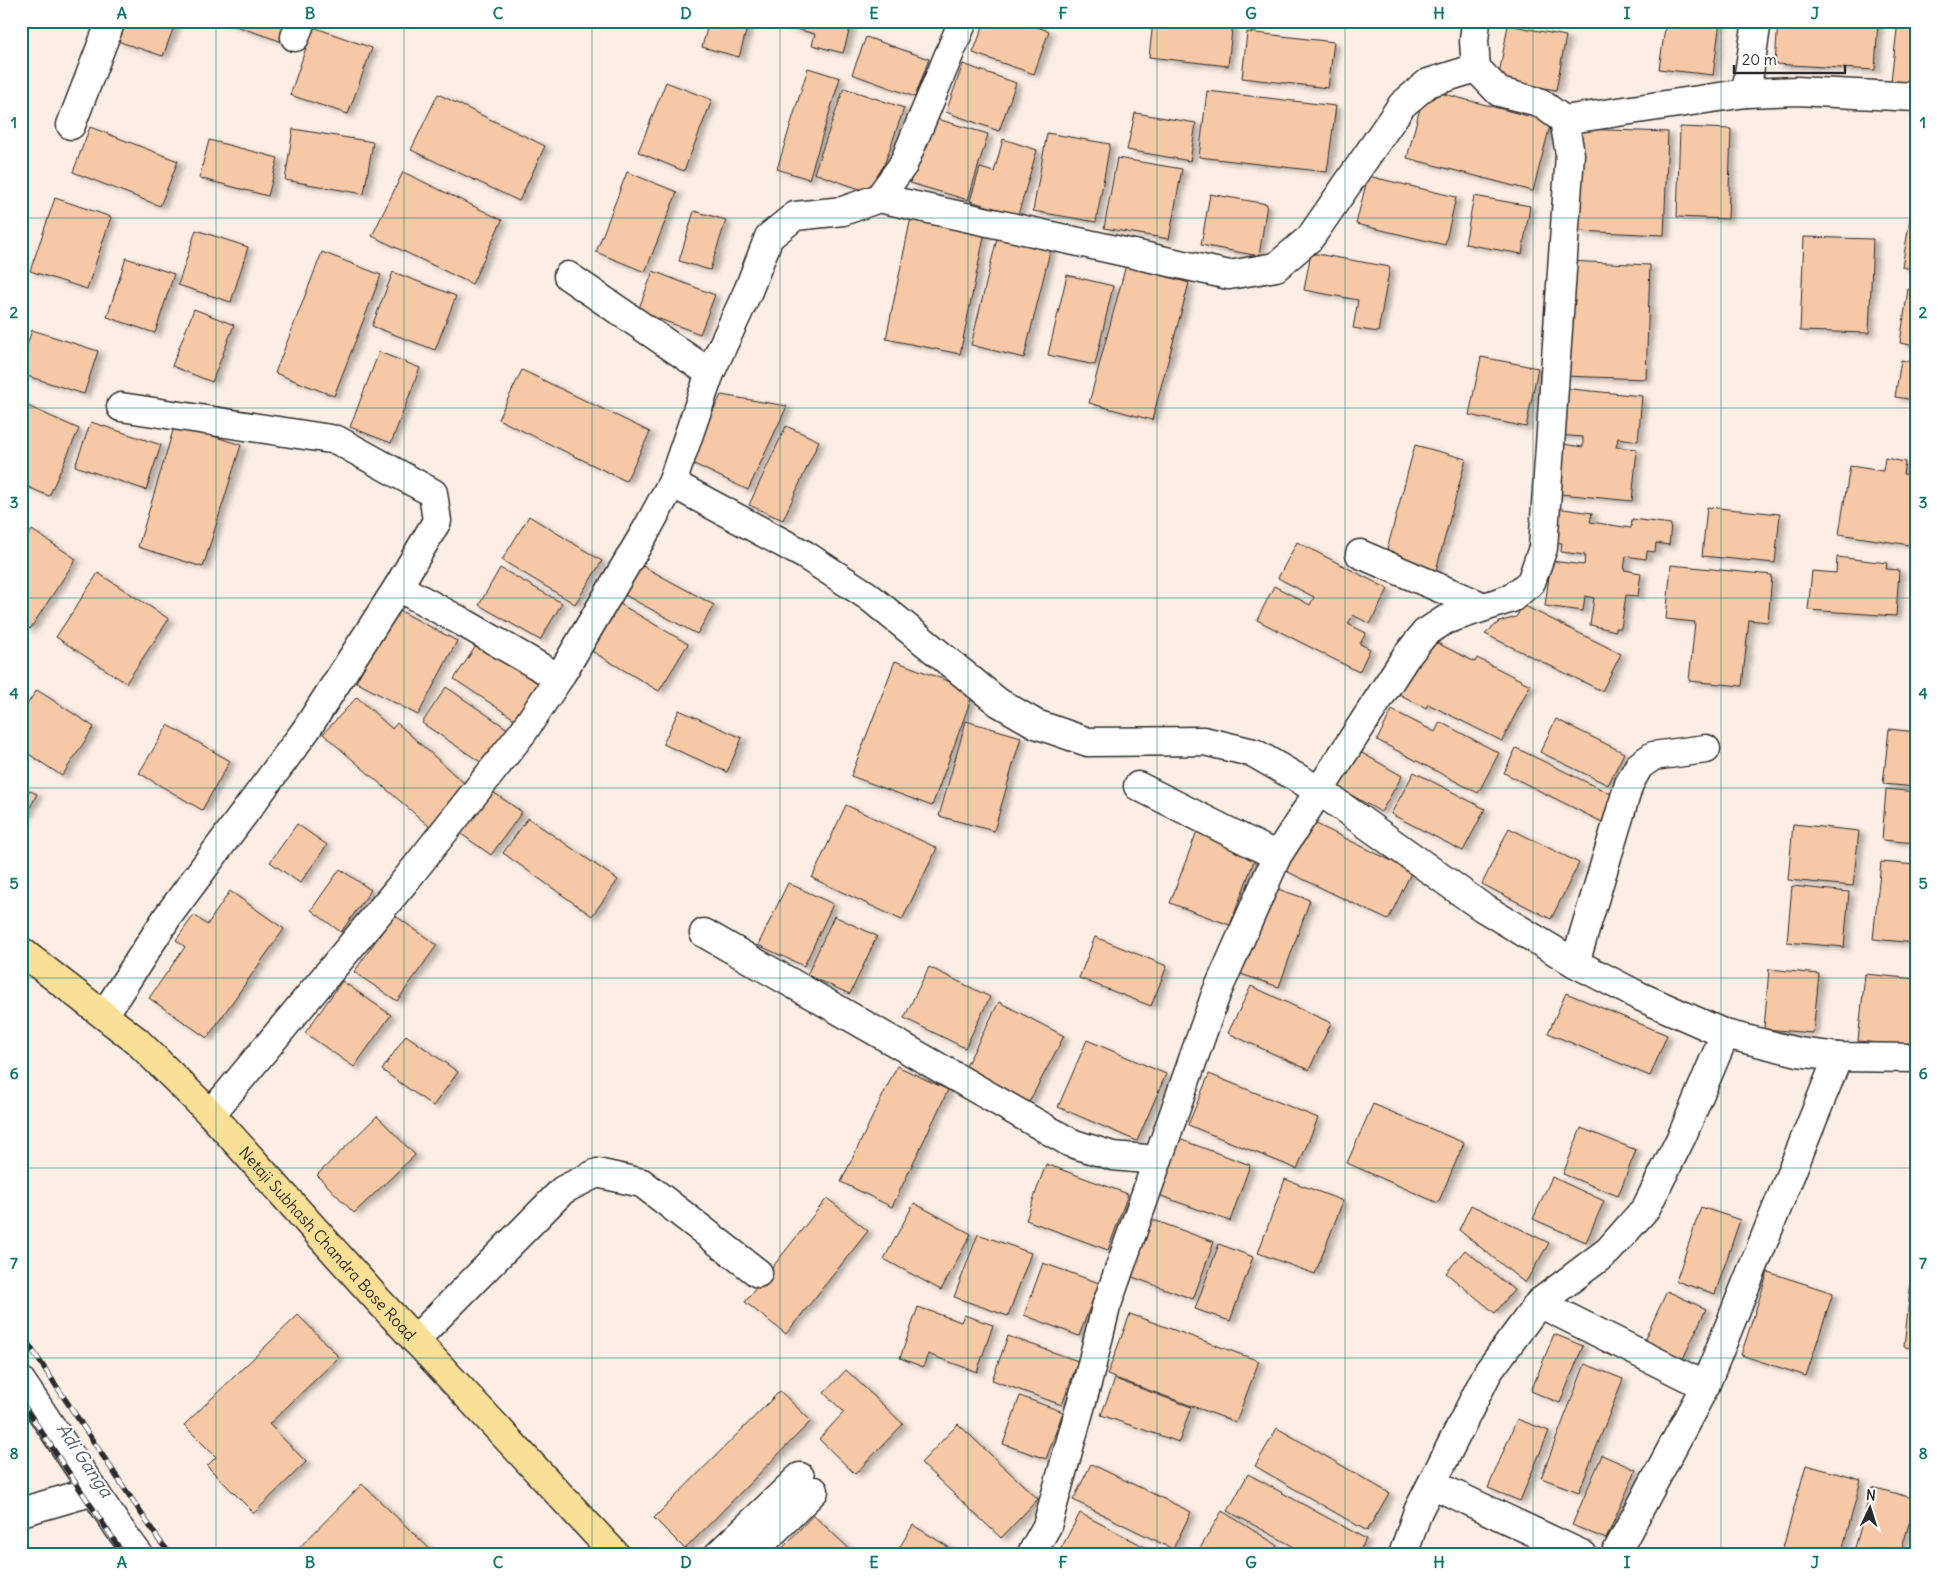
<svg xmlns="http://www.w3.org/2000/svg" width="1937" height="1576" font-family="Delius,sans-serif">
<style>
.building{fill:#f6c8a6;stroke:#2b2b2b;filter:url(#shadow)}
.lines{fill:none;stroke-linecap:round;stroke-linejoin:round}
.minor-casing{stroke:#2b2b2b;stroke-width:31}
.major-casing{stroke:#2b2b2b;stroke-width:31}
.minor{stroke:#fff;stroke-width:28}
.major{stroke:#fadf96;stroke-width:28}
.rail-casing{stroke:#2b2b2b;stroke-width:5.5}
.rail{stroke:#fff;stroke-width:4;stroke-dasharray:11;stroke-linecap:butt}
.grid{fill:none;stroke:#0f766e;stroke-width:1;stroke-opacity:0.55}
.labels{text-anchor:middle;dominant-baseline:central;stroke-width:4;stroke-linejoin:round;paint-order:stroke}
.street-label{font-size:16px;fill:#2b2b2b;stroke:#fff}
.water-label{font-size:18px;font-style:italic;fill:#4d5e6a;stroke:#fff}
.neatline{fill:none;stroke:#0f766e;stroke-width:2}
.grid-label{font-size:16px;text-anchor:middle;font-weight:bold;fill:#0f766e}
</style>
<defs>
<filter id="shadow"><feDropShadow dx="5.5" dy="3" stdDeviation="2.5" flood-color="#0004"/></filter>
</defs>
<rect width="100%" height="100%" fill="#fceee4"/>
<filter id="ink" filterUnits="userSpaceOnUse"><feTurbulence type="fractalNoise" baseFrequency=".02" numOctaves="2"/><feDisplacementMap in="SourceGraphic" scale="10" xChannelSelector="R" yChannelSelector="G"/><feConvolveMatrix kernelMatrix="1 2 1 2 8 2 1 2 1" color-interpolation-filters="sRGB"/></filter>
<g filter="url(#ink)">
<g class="building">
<polygon points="124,21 176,21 163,56 117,41"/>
<polygon points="221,21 294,21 286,43"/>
<polygon points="709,21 749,21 739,57 702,47"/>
<polygon points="767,21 852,21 843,53 812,45 815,34"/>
<polygon points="985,21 1019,21 1049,31 1034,74 973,53"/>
<polygon points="1153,21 1233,21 1228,66 1149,57"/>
<polygon points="1666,21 1720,21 1713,75 1659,69"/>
<polygon points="1778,21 1878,21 1875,70 1775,64"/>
<polygon points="1898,21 1916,21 1916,83 1891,81"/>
<polygon points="1508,25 1566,36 1556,90 1498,80"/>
<polygon points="313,27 372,48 348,114 290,95"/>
<polygon points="1247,32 1334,42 1328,88 1242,78"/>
<polygon points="866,37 929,59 915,97 852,74"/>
<polygon points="963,64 1016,83 999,131 946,112"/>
<polygon points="808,68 840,78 809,179 777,169"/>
<polygon points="666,82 712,100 684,171 638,152"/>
<polygon points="844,88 904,108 874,194 814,173"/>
<polygon points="1425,89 1551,122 1533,191 1407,158"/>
<polygon points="1207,91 1336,106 1327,172 1199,157"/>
<polygon points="438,94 545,146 519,201 411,150"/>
<polygon points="1135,113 1196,123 1190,161 1127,150"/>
<polygon points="930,117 988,134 968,200 910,183"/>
<polygon points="90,127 178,161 160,206 73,172"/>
<polygon points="1680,127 1731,129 1728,219 1677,217"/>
<polygon points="293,129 373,142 364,194 285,180"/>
<polygon points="1581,129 1668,132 1664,235 1578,231"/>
<polygon points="1047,133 1110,144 1096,222 1033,211"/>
<polygon points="1003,139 1037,150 1018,215 970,201 980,168 994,172"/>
<polygon points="209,140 278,158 268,196 199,178"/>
<polygon points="1117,158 1182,169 1169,239 1104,228"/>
<polygon points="403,172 502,220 472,284 372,236"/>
<polygon points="627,172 677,192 645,272 596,252"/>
<polygon points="1368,176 1456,197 1445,245 1356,224"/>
<polygon points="1210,194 1267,204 1259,256 1201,245"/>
<polygon points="1474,196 1530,206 1522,254 1465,244"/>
<polygon points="55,198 111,217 87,289 30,271"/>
<polygon points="694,211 726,220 710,270 679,261"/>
<polygon points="1911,212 1916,213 1916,270 1902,267"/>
<polygon points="911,217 985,232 960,354 886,339"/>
<polygon points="196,230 248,247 231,302 178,285"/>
<polygon points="998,234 1051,247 1024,358 971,345"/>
<polygon points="1804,237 1873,239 1869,333 1800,331"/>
<polygon points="322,252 381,275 334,396 275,373"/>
<polygon points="1311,253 1390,267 1378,332 1353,328 1358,300 1304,290"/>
<polygon points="126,258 174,274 155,333 107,317"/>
<polygon points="1568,261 1650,265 1646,379 1564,376"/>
<polygon points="1126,265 1189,283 1152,420 1089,403"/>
<polygon points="653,271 715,295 700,334 638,311"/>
<polygon points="393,272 456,296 435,350 372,326"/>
<polygon points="1067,275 1113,286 1095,365 1048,355"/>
<polygon points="1908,289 1916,291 1916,346 1900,343"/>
<polygon points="194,309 234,325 212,382 172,366"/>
<polygon points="32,330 98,351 84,394 21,374 21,363"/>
<polygon points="379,352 420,368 391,443 350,427"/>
<polygon points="1481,357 1538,368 1526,427 1469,415"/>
<polygon points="1901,360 1916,363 1916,400 1895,397"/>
<polygon points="522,370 650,432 626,481 498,419"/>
<polygon points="1561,388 1642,396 1638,441 1618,438 1616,447 1637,449 1632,501 1551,493 1556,443 1583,447 1583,437 1557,435"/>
<polygon points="721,395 787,406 748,490 688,461"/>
<polygon points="21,403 79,429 49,496 21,484"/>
<polygon points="91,422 161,445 146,490 75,466"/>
<polygon points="175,424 241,445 203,567 138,547"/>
<polygon points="786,426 819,441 783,520 749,505"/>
<polygon points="1415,445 1466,459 1435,574 1384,561"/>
<polygon points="1885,458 1905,462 1903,474 1916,476 1916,546 1839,534 1850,466 1883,471"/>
<polygon points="1707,507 1780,514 1775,563 1702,556"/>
<polygon points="1556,508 1592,513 1590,522 1631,528 1632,519 1671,524 1669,545 1656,543 1655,552 1647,551 1646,559 1626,556 1624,570 1641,573 1638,596 1626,595 1621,628 1616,628 1616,631 1590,625 1594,598 1585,596 1583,611 1545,606 1551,561 1584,565 1585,555 1561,552 1562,543 1551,542"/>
<polygon points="529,516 602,561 575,604 502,560"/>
<polygon points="32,530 76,559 30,629 21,623 21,546"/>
<polygon points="1297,542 1388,589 1370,624 1353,615 1348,624 1366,633 1360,644 1370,649 1359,672 1257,620 1274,586 1310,605 1314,597 1278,578"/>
<polygon points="1837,557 1887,563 1886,569 1899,570 1896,616 1808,610 1812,571 1836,573"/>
<polygon points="637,563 714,605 697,634 621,593"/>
<polygon points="1671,565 1772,575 1768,622 1749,620 1742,686 1689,681 1695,622 1666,619"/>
<polygon points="500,568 562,603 540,640 479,605"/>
<polygon points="98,573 169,619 126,683 56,637"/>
<polygon points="613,600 688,644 659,691 585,647"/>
<polygon points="1523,605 1621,654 1602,691 1485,634 1499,622 1516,617"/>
<polygon points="395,608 457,641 418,715 356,682"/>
<polygon points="1427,638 1475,662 1477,658 1530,685 1502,741 1428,704 1426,708 1399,694"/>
<polygon points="478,643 543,686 519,722 454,679"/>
<polygon points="895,661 974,691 932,806 851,776"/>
<polygon points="446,687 512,732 488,767 422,723"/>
<polygon points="37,690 94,727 62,776 21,749 21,713"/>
<polygon points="357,697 392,729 397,723 467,786 430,827 323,734"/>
<polygon points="679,710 742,738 727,772 663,744"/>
<polygon points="1392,710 1435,732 1440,722 1499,753 1478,793 1377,740"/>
<polygon points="1556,719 1624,753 1608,785 1540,752"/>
<polygon points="966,721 1021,737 994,831 939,816"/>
<polygon points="168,725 230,761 202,810 139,773"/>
<polygon points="1889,729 1916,732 1916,787 1883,784"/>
<polygon points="1516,748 1617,797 1604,823 1504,773"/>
<polygon points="1355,749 1402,776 1381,812 1334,785"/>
<polygon points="1414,772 1485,809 1463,851 1391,814"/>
<polygon points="21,787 37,794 21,825"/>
<polygon points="487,788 522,812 491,855 457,831"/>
<polygon points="1886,789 1916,792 1916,843 1882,840"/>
<polygon points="846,805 937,848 902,920 812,878"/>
<polygon points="528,818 618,880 592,916 503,853"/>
<polygon points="1310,821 1412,871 1388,920 1286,871"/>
<polygon points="297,824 327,845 300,883 270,862"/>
<polygon points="1793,824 1859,831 1853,886 1788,880"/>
<polygon points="1509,828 1579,863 1551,919 1482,884"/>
<polygon points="1197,831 1257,853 1230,925 1170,903"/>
<polygon points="1881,862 1916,865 1916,943 1873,939"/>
<polygon points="340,869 371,890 341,932 311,910"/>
<polygon points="788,883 833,904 804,966 758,945"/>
<polygon points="1266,885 1310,900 1279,987 1235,972"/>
<polygon points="1792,886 1849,892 1844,947 1787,942"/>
<polygon points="230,891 284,929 207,1038 149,998 185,947 176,940 194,915 207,925"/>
<polygon points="394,915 437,945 397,1001 354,972"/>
<polygon points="834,916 877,936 850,994 807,975"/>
<polygon points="1095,937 1167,966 1151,1006 1079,978"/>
<polygon points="929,967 990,997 965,1048 904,1018"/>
<polygon points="1769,969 1819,974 1813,1033 1764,1029"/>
<polygon points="1865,974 1916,979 1916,1047 1858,1041"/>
<polygon points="342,981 391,1015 354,1067 305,1033"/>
<polygon points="1251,986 1331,1023 1309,1070 1228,1033"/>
<polygon points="1566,993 1667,1035 1650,1076 1548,1033"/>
<polygon points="999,1002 1064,1036 1029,1102 965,1068"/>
<polygon points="406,1035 458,1072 433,1106 382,1070"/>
<polygon points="1087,1040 1166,1074 1137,1141 1058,1107"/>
<polygon points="897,1066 948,1090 892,1207 841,1182"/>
<polygon points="1209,1074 1318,1118 1297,1169 1188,1125"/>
<polygon points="1373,1104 1464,1143 1438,1203 1347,1163"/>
<polygon points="377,1116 415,1155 354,1213 317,1175"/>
<polygon points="1581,1128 1636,1150 1618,1196 1563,1174"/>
<polygon points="1176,1138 1250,1165 1230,1221 1156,1194"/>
<polygon points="1046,1164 1128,1194 1108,1250 1026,1220"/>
<polygon points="1552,1177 1604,1201 1586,1242 1533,1219"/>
<polygon points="1285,1179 1343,1201 1315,1274 1258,1253"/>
<polygon points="827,1198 868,1231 786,1334 745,1302"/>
<polygon points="914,1203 971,1234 941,1290 884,1259"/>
<polygon points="1471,1205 1549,1243 1525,1283 1459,1230"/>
<polygon points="1701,1207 1740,1220 1715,1294 1676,1281"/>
<polygon points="1148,1218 1214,1242 1193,1299 1127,1275"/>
<polygon points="978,1234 1031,1253 1008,1316 954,1297"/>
<polygon points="1219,1244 1253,1257 1230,1321 1195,1309"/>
<polygon points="1465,1250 1514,1290 1495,1313 1446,1273"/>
<polygon points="1043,1263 1099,1283 1079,1336 1024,1315"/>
<polygon points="1768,1272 1833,1293 1806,1376 1741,1355"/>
<polygon points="1911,1280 1916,1281 1916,1348 1904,1347"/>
<polygon points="1667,1291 1706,1309 1681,1363 1642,1345"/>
<polygon points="918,1307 961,1322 964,1315 993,1325 977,1372 928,1354 923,1367 900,1358"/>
<polygon points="1130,1314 1259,1361 1236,1422 1107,1375"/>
<polygon points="298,1315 339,1357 269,1424 306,1462 254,1513 207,1466 216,1457 184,1425"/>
<polygon points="1554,1334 1583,1346 1560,1403 1531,1391"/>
<polygon points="1008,1336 1078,1361 1062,1405 992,1380"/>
<polygon points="1585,1364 1623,1379 1579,1492 1541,1478"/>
<polygon points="846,1370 903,1424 855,1474 819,1439 844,1412 824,1393"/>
<polygon points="1115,1379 1191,1407 1179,1442 1101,1415"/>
<polygon points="780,1391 811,1421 685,1549 654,1518"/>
<polygon points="1020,1396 1063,1412 1046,1459 1003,1444"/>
<polygon points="1517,1419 1549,1431 1520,1501 1488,1488"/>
<polygon points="958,1424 1038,1499 1001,1538 921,1463"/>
<polygon points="1277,1428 1389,1493 1367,1531 1255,1466"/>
<polygon points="1602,1455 1636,1470 1606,1539 1572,1525"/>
<polygon points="1091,1464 1191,1512 1173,1549 1073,1500"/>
<polygon points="1806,1465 1861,1480 1841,1555 1781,1555"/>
<polygon points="1248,1474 1366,1539 1357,1555 1309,1555 1228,1511"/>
<polygon points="362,1484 436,1555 292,1555"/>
<polygon points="1872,1487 1916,1499 1900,1555 1853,1555"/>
<polygon points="1222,1511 1277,1545 1271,1555 1207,1555 1199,1550"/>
<polygon points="1080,1513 1160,1555 1058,1554"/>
<polygon points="813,1515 856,1555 776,1555"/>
<polygon points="913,1525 961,1555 895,1555"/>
</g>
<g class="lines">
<defs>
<g id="minor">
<polyline points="295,37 301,21"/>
<polyline points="1746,93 1757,21"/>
<polyline points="1564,120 1746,93 1796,91 1916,97"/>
<polyline points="71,125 111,21"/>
<polyline points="879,198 1229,275 1276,267 1310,238 1402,105 1428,83 1476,68"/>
<polyline points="568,276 710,373"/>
<polyline points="121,407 337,440 433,493 437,521 398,587"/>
<polyline points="672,483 805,555 868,596 998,702 1036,724 1088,742 1204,741 1254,753 1320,791 1482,907 1575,963 1639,996 1725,1034 1798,1052 1838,1057 1916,1058"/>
<polyline points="1360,554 1484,607"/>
<polyline points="1138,786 1277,856"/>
<polyline points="704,933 1071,1143 1113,1156 1157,1160"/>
<polyline points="1575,963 1629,784 1639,766 1653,756 1706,749"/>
<polyline points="104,1015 168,916 306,730 398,587 466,624 559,678"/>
<polyline points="211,1114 405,881 523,732 559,678 647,529 672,483 710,373 748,291 769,237 795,216 843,211 879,198 903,165 963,21"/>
<polyline points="1539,1303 1608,1251 1646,1208 1682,1136 1725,1034"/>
<polyline points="415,1340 563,1190 597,1173 642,1183 758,1273"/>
<polyline points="21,1381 118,1527 139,1555"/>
<polyline points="1432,1484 1583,1555"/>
<polyline points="21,1512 94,1491"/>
<polyline points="718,1555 800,1477"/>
<polyline points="750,1555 814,1491"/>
<polyline points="1031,1555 1047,1526 1089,1376 1106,1307 1216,994 1277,856 1405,658 1425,633 1445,620 1512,598 1531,582 1543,548 1570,154 1564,120 1539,102 1499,92 1476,68 1474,41 1476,21"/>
<polyline points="1403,1555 1418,1511 1488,1372 1539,1303 1705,1386"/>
<polyline points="1615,1555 1705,1386 1838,1057"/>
</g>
<g id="major">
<path id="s1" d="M 21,951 L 137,1041 L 211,1114 L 377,1299 L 616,1555"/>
</g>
</defs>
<use href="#minor" class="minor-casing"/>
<use href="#major" class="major-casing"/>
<use href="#minor" class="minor"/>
<use href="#major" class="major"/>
<defs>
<g id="rail">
<polyline points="21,1333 159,1540 171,1555"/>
<polyline points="21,1401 124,1555"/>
</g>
</defs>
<use href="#rail" class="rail-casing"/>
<use href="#rail" class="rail"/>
</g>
</g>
<path class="grid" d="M 216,21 L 216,1555M 404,21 L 404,1555M 592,21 L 592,1555M 780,21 L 780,1555M 968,21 L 968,1555M 1157,21 L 1157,1555M 1345,21 L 1345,1555M 1533,21 L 1533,1555M 1721,21 L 1721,1555M 21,218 L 1916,218M 21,408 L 1916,408M 21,598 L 1916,598M 21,788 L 1916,788M 21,978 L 1916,978M 21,1168 L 1916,1168M 21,1358 L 1916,1358"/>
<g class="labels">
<g class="street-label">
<text stroke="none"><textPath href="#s1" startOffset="425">Netaji Subhash Chandra Bose Road</textPath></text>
</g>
<g class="water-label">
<text transform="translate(85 1460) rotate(56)">Adi Ganga</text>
</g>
</g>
<rect width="1937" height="1576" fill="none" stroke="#fff" stroke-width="55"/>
<g transform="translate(1870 1508) rotate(4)" stroke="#ffffff" stroke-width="4" paint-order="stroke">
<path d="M0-4L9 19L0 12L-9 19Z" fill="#2b2b2b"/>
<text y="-8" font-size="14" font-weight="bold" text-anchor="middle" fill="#2b2b2b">N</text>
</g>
<path d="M1734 65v8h111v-8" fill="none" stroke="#2b2b2b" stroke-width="2.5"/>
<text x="1742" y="65" font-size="15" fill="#2b2b2b" stroke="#ffffff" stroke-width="4" paint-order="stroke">20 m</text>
<rect x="28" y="28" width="1882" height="1520" class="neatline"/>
<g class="grid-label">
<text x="122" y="19">A</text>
<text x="310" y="19">B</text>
<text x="498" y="19">C</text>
<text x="686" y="19">D</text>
<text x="874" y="19">E</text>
<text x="1063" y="19">F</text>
<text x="1251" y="19">G</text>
<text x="1439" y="19">H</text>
<text x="1627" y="19">I</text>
<text x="1815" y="19">J</text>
<text x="14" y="128">1</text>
<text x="1923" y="128">1</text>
<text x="14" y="318">2</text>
<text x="1923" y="318">2</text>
<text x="14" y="508">3</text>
<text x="1923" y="508">3</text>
<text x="14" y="699">4</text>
<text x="1923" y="699">4</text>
<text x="14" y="889">5</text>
<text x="1923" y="889">5</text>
<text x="14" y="1079">6</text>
<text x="1923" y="1079">6</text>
<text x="14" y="1269">7</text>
<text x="1923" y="1269">7</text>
<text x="14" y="1459">8</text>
<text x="1923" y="1459">8</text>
<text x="122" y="1568">A</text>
<text x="310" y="1568">B</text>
<text x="498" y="1568">C</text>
<text x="686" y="1568">D</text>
<text x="874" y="1568">E</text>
<text x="1063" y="1568">F</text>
<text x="1251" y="1568">G</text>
<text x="1439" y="1568">H</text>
<text x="1627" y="1568">I</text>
<text x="1815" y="1568">J</text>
</g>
</svg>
